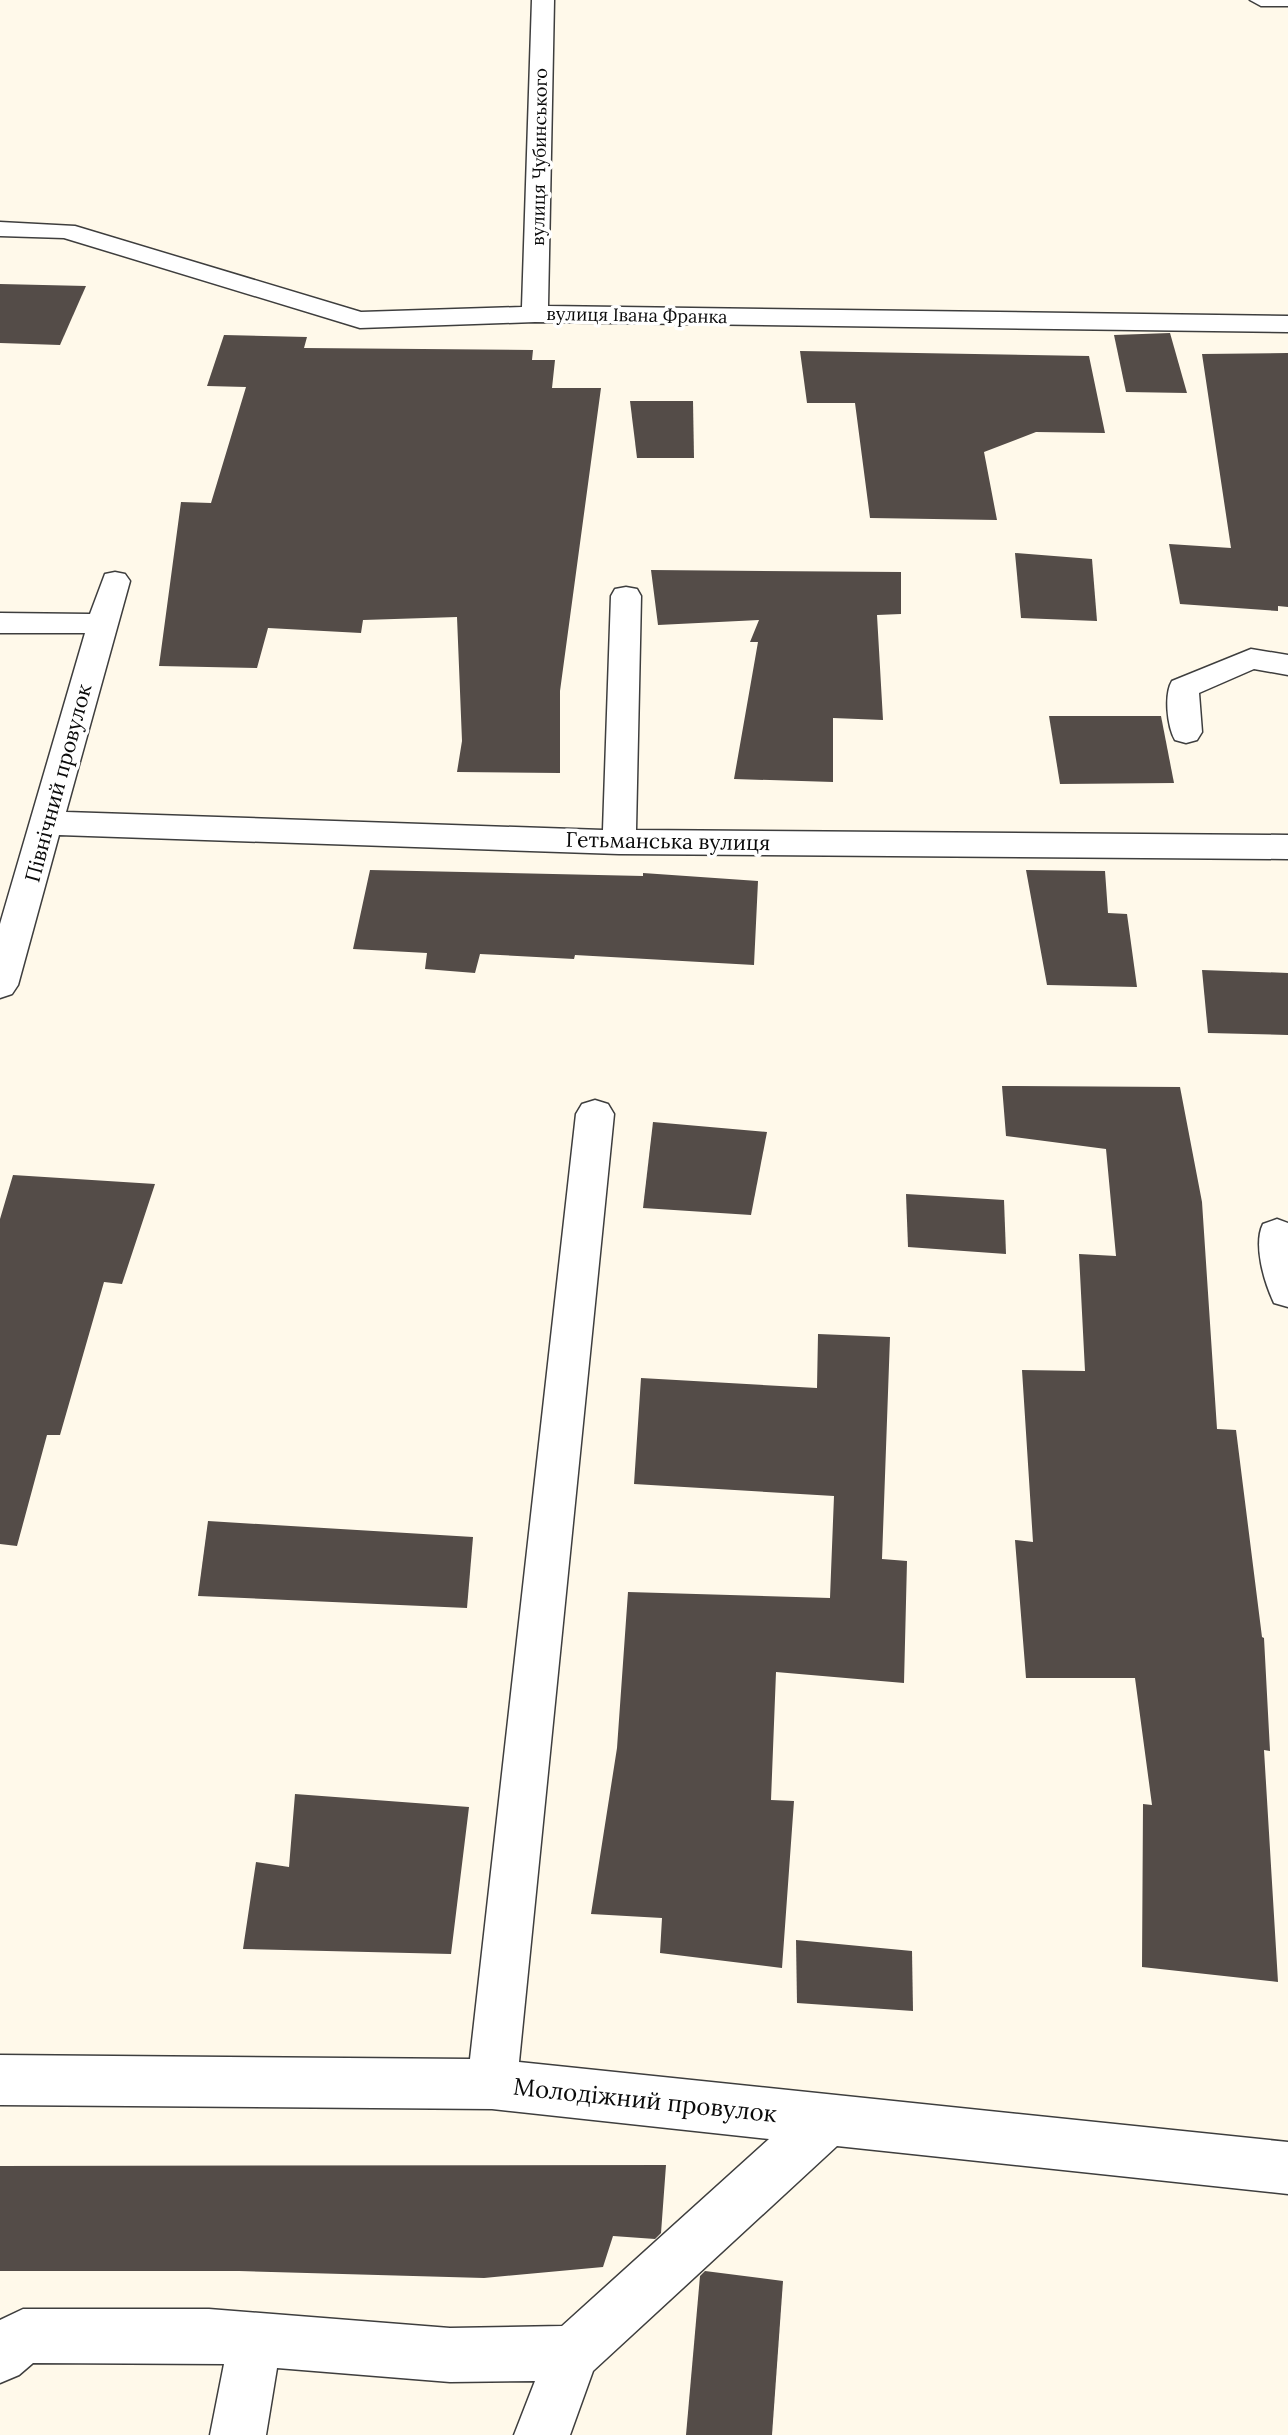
<svg xmlns="http://www.w3.org/2000/svg" width="1288" height="2435" font-family="Lora,serif">
<style>
.building{fill:#544c48}
.lines{fill:none;stroke-linecap:round;stroke-linejoin:round}
.minor-casing{stroke:#3e3e3e;stroke-width:3}
.minor{fill:#fff;fill-rule:evenodd}
.labels{text-anchor:middle;dominant-baseline:central;stroke-width:7;stroke-linejoin:round;paint-order:stroke}
.far-street-label{font-size:18px;fill:#0b0b0b;stroke:#fff}
.street-label{font-size:21px;fill:#0b0b0b;stroke:#fff}
.near-street-label{font-size:24px;fill:#0b0b0b;stroke:#fff}
</style>
<rect width="100%" height="100%" fill="#fff9ea"/>
<g class="building">
<polygon points="0,284 86,286 60,345 0,343"/>
<polygon points="1170,333 1187,393 1126,392 1114,335"/>
<polygon points="224,335 307,337 304,348 533,350 532,360 555,360 552,388 601,388 560,691 560,773 457,772 462,741 457,617 363,620 361,633 268,628 257,668 159,666 181,502 211,503 246,387 207,386"/>
<polygon points="800,351 1089,356 1105,433 1036,432 984,452 997,520 870,518 855,403 807,403"/>
<polygon points="1288,353 1288,607 1278,606 1278,611 1180,604 1169,544 1231,548 1202,354"/>
<polygon points="630,401 693,401 694,458 637,458"/>
<polygon points="1015,553 1092,559 1097,621 1021,618"/>
<polygon points="651,570 901,572 901,614 877,615 883,720 833,718 833,782 734,779 758,642 750,642 759,620 658,625"/>
<polygon points="1049,716 1161,716 1174,783 1060,784"/>
<polygon points="370,870 643,876 643,873 758,881 754,965 575,955 574,959 480,954 475,973 425,969 427,953 353,949"/>
<polygon points="1026,870 1105,871 1108,913 1127,914 1137,987 1047,985"/>
<polygon points="1202,970 1288,973 1288,1035 1208,1033"/>
<polygon points="1002,1086 1180,1087 1202,1202 1217,1429 1236,1430 1262,1637 1264,1638 1270,1751 1264,1750 1278,1982 1142,1967 1143,1804 1152,1805 1135,1678 1026,1678 1015,1540 1033,1542 1022,1370 1085,1371 1079,1254 1116,1256 1106,1149 1006,1136"/>
<polygon points="653,1122 767,1132 751,1215 643,1208"/>
<polygon points="13,1175 155,1184 122,1284 104,1282 60,1435 47,1435 17,1546 0,1544 0,1219"/>
<polygon points="906,1194 1004,1200 1006,1254 908,1247"/>
<polygon points="818,1334 890,1337 882,1559 907,1561 904,1683 776,1672 771,1800 794,1801 782,1968 660,1953 662,1918 591,1914 617,1748 628,1592 830,1598 834,1496 634,1484 641,1378 817,1388"/>
<polygon points="208,1521 473,1537 467,1608 198,1596"/>
<polygon points="295,1794 469,1807 451,1954 243,1949 256,1862 289,1867"/>
<polygon points="796,1940 912,1951 913,2011 797,2003"/>
<polygon points="666,2165 661,2233 655,2239 613,2236 603,2267 484,2278 239,2271 0,2271 0,2166"/>
<polygon points="705,2271 783,2281 772,2435 686,2435 700,2276"/>
</g>
<g class="lines">
<defs>
<g id="minor">
<polygon points="532,0 554,0 548,306 1288,316 1288,332 535,322 360,328 64,238 0,236 0,222 75,226 361,312 522,307"/>
<polygon points="1250,0 1288,0 1288,6 1261,6"/>
<polygon points="115,572 125,574 130,581 66,812 603,830 611,596 615,589 626,587 637,589 641,596 636,830 1288,835 1288,859 619,854 59,835 18,985 12,994 0,998 0,924 85,633 0,633 0,613 90,614 105,574"/>
<path d="M 1251,649 L 1288,655 L 1288,675 L 1254,669 L 1199,693 L 1202,732 L 1197,740 L 1186,743 L 1175,740 C 1167,726 1164,694 1172,681 Z"/>
<polygon points="595,1100 608,1104 614,1114 519,2062 1288,2142 1288,2194 837,2146 593,2371 570,2435 514,2435 535,2381 450,2382 277,2368 266,2435 210,2435 224,2364 33,2363 19,2375 0,2383 0,2320 23,2309 209,2309 450,2328 562,2326 769,2139 492,2109 0,2105 0,2055 470,2059 576,1114 582,1104"/>
<path d="M 1277,1219 L 1288,1223 L 1288,1307 L 1274,1303 C 1264,1282 1253,1244 1263,1224 Z"/>
</g>
</defs>
<use href="#minor" class="minor-casing"/>
<use href="#minor" class="minor"/>
</g>
<g class="labels">
<g class="far-street-label">
<text transform="translate(539 157) rotate(-89)">вулиця Чубинського</text>
<text transform="translate(637 315) rotate(1)">вулиця Івана Франка</text>
</g>
<g class="street-label">
<text transform="translate(58 783) rotate(-75)">Північний провулок</text>
<text transform="translate(668 841) rotate(1)">Гетьманська вулиця</text>
</g>
<g class="near-street-label">
<text transform="translate(645 2100) rotate(6)">Молодіжний провулок</text>
</g>
</g>
</svg>
